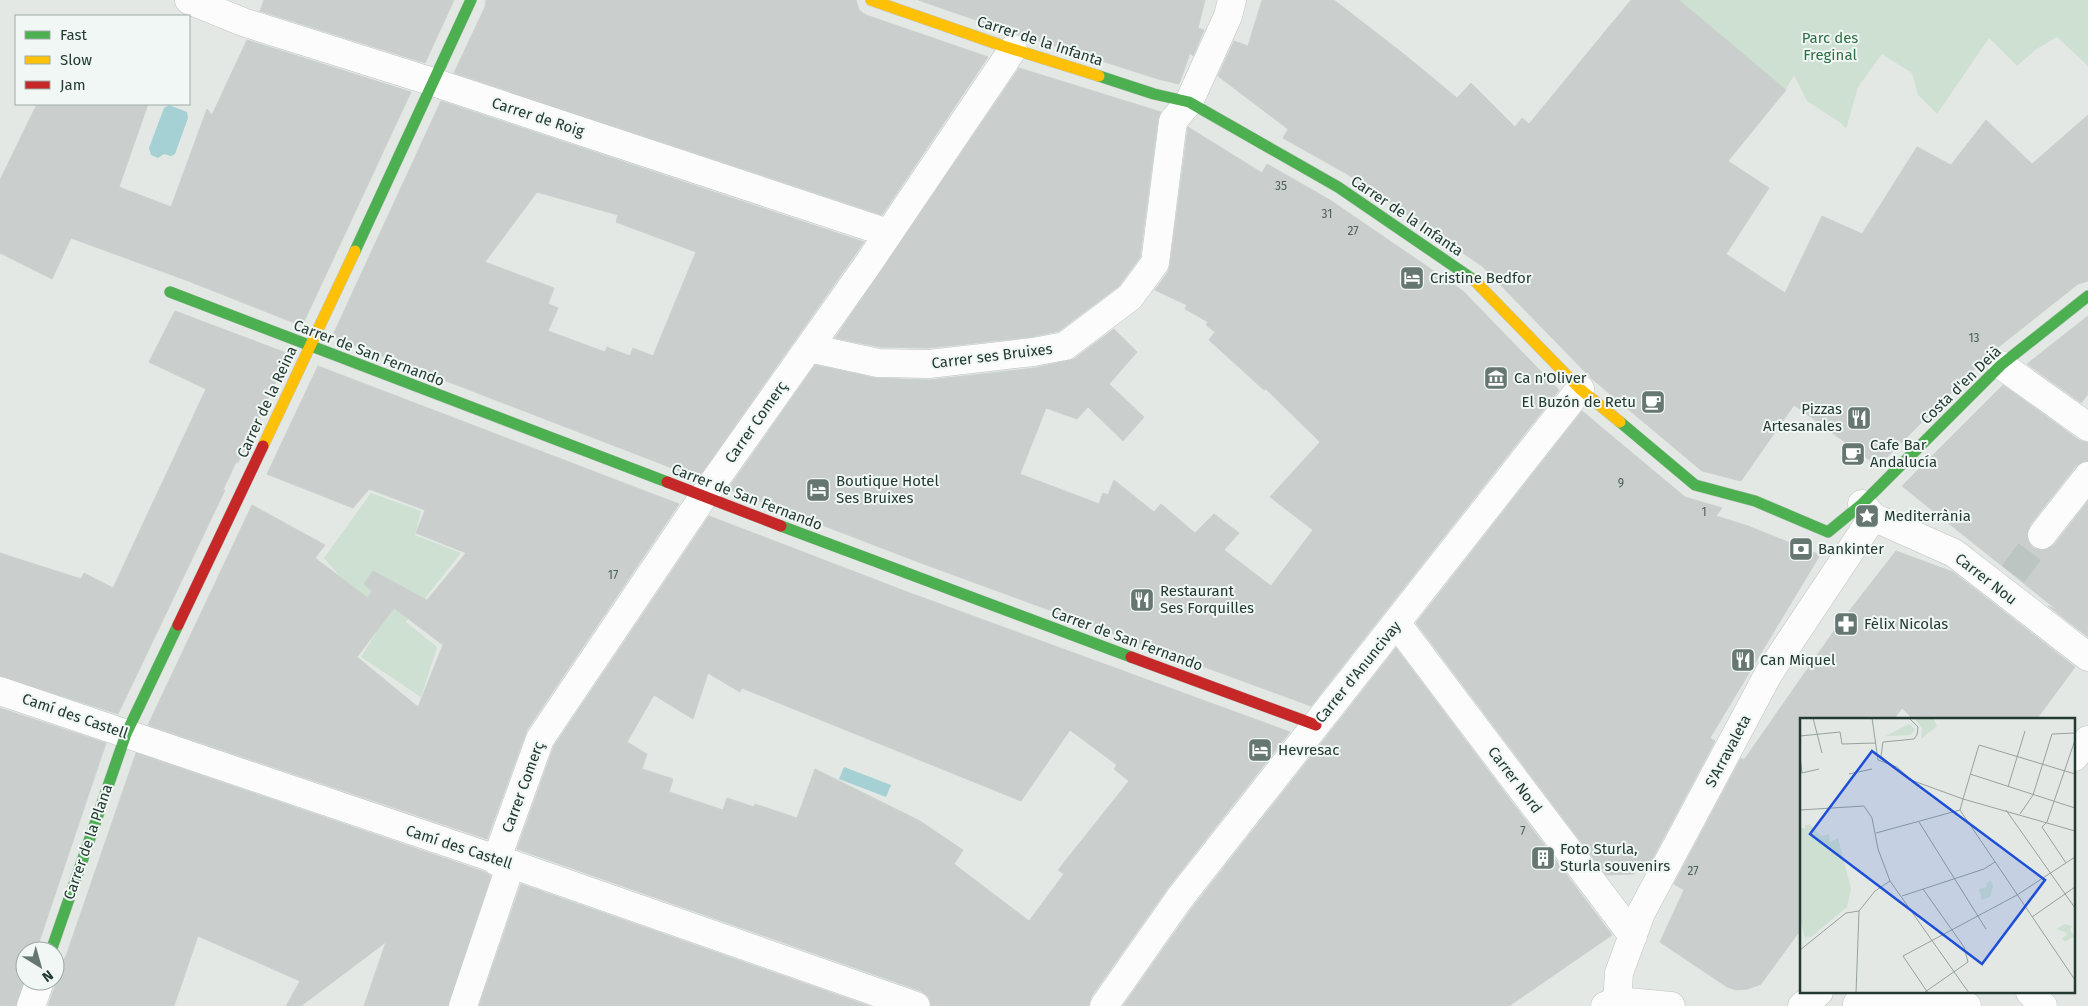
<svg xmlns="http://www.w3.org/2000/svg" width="2088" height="1006" font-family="'Fira Sans',sans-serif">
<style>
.green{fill:#cde0d1}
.water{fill:#a5d0d4}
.building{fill:#cacfcd;stroke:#cbd1ce;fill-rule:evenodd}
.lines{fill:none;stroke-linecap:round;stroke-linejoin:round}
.street-tunnel{stroke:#bcc5c1;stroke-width:28;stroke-dasharray:28 14;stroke-linecap:butt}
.street-casing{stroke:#c0c5c2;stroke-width:29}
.fast-casing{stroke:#bfc5c2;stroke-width:12}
.slow-casing{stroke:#bfc5c2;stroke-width:12}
.jam-casing{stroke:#bfc5c2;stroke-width:12}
.street{stroke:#fbfcfb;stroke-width:28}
.fast{stroke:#4caf50;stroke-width:11}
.slow{stroke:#ffc107;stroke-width:11}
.jam{stroke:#c62828;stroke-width:11}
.labels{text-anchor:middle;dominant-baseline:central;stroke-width:4;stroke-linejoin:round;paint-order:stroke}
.number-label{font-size:12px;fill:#4d605a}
.park-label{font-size:15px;fill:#2f6e44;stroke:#f1f7f4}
.street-label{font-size:15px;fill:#223a32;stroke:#f1f7f4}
.poi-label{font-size:15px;fill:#223a32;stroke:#f1f7f4;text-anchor:start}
.inset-road{fill:none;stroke:#96a29d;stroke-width:1}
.view{fill:#1d4ed8;fill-opacity:0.15;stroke:#1d4ed8;stroke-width:2.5}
.inset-edge{fill:none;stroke:#223a32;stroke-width:2.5}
</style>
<rect width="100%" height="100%" fill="#e3e8e5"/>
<g class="green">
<polygon points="1679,0 2088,0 2088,66 2057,37 2035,50 2017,66 1989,38 1937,114 1918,95 1912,73 1882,54 1858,87 1846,129 1841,123 1807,101 1794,75 1785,91"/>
<polygon points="371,493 421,511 415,535 461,553 406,622 437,647 421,697 361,657 376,633 357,614 352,590 324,558"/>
</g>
<g class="water">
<polygon points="169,105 187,112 188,118 175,154 171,156 164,154 158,158 151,155 149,148 164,108"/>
<polygon points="844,767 891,785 886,797 839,779"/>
</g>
<g class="building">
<polygon points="264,0 454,0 425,63 260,11"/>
<polygon points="486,0 856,0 859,10 866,15 988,57 882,215 454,73 485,7"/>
<polygon points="918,0 1205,0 1198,28 1204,30 1193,56 1190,53 1179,84 1158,79 1008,31"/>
<polygon points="1262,0 1334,0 1405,55 1457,98 1471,83 1515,127 1522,118 1529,124 1631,0 1679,0 1786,90 1728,161 1769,188 1726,254 1785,293 1822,216 1862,234 1917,147 1951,165 1986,120 2032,164 2088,115 2088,281 2078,284 1991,353 1878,466 1794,405 1741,481 1702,471 1591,378 1482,266 1347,174 1283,138 1288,129 1218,76 1234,41 1248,46"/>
<polygon points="247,40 411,92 302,326 191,282 71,238 52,279 0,253 0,180 37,104 148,104 119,187 171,207 207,109 212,115"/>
<polygon points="1019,68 1161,112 1158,119 1140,257 1119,286 1059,331 1031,337 928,348 880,347 835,338"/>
<path d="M 441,101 L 864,242 L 698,478 L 332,337 ZM 537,192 L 618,215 L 616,222 L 696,252 L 653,356 L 633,348 L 630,356 L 607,347 L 605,352 L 548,331 L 558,308 L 548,304 L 554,288 L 485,262 Z"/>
<polygon points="1188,127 1262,173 1267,164 1330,200 1463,291 1559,390 1311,706 921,563 728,489 815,365 875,378 929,380 1035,368 1074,359 1114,329 1137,352 1109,384 1144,417 1123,441 1088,407 1077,419 1046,408 1020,474 1099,504 1103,493 1108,495 1114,480 1154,512 1161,504 1195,533 1214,514 1239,533 1224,550 1271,586 1313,530 1270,497 1320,442 1266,389 1264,390 1209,340 1215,332 1206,325 1208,322 1185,309 1187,305 1155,290 1168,272 1170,265"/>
<polygon points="175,311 289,354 238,463 236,462 223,490 225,490 118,714 0,676 0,553 81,579 84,573 113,588 206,389 149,362"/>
<polygon points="2088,316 2088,394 2081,403 2027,364"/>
<path d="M 318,366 L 679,504 L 527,730 L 487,839 L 148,725 L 252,505 L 325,545 L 315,558 L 368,598 L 372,591 L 364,584 L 373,571 L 427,600 L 466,553 L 416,533 L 425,510 L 369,489 L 353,508 L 267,474 ZM 394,608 L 443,645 L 418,707 L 357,657 Z"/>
<polygon points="2003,385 2079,440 2088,443 2088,461 2082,462 2076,466 2030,525 2027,533 2028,541 2033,548 2040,550 2048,549 2054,545 2088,501 2088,637 2048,606 2057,610 1902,486"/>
<polygon points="1582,411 1685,497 1722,508 1716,516 1748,526 1820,555 1710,738 1715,741 1648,867 1641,862 1634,874 1606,875 1416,623"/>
<path d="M 709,516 L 910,593 L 1290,732 L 1167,889 L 1091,997 L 1089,1006 L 931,1006 L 928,996 L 921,991 L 517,849 L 554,746 ZM 708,673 L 740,692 L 742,688 L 1021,801 L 1070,730 L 1117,765 L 1114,769 L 1129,781 L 1058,870 L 1064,874 L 1029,921 L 954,864 L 963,850 L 920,821 L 815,769 L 797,818 L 755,804 L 754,807 L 727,798 L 723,810 L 669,792 L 673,779 L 642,769 L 647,754 L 627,742 L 654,695 L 693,719 Z"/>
<polygon points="1896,551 1953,572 2075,667 2036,720 1914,720 1902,708 1893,720 1802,720 1802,928 1761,984 1748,989 1736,990 1727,987 1660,942 1684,890 1674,884 1741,758 1744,760 1836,628"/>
<polygon points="1396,648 1612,935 1509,1006 1123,1006 1192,908"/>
<polygon points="0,708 106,743 36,951 25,951 25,977 16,1006 0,1006"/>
<polygon points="136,753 485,872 491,876 448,1006 364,1006 386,942 301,1006 286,1006 300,981 198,936 174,1006 48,1006 55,986 55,966 62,962 66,956"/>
<polygon points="521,884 869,1006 479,1006"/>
</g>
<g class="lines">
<polyline class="street-tunnel" points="2013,574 2042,535"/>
<defs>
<g id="street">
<polyline points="189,0 243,22 433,82 888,233"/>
<polyline points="809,348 878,363 929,364 1033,352 1065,346 1130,297 1155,263 1173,121 1189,102 1228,16 1232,0"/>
<polyline points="2001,365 2088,427"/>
<polyline points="1862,504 1873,517 1954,553 2088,657"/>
<polyline points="2042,535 2088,476"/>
<polyline points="1397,624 1633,936"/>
<polyline points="0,691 511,864 916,1006"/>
<polyline points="2074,757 2088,740"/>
<polyline points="496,861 540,739 703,497 866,267 1013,49"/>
<polyline points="2030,992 2043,1006"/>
<polyline points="1617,1001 1619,973 1641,913 1769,673 1873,517"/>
<polyline points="1857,1004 1959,1002 1967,1006"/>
<polyline points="31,1006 40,981"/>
<polyline points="463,1006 511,864"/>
<polyline points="1104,1006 1179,899 1580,389"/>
<polyline points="1605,1006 1617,1001 1671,1006"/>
<polyline points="1802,1006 1819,992"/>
</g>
<g id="fast">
<polyline points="1099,76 1154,94 1189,102 1338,187 1474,280"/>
<polyline points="355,251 471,0"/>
<polyline points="170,292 667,482"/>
<polyline points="1620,422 1695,485 1755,501 1828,532 1862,504 2001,365 2088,296"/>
<polyline points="781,526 1131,657"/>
<polyline points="51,951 126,734 178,625"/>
</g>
<g id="slow">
<polyline points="871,0 1003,46 1099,76"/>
<polyline points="1474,280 1580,389 1620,422"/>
<polyline points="263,446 355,251"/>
</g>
<g id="jam">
<polyline points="667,482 781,526"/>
<polyline points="178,625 263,446"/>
<polyline points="1131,657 1316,725"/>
</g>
</defs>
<use href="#street" class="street-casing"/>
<use href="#fast" class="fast-casing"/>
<use href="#slow" class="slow-casing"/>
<use href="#jam" class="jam-casing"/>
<use href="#street" class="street"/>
<use href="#fast" class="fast"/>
<use href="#slow" class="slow"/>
<use href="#jam" class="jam"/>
</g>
<defs>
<symbol id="hotel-square" viewBox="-11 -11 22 22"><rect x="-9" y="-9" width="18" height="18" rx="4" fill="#667771" stroke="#f1f7f4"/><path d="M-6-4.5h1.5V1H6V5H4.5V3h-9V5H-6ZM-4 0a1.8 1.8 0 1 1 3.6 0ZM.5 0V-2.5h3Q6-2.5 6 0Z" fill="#fff"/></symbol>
<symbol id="museum-square" viewBox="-11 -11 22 22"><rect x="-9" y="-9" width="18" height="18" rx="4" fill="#667771" stroke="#f1f7f4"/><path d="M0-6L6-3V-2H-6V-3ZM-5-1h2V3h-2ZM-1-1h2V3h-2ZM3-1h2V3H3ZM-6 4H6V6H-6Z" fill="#fff"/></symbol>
<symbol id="cafe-square" viewBox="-11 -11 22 22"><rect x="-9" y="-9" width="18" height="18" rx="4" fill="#667771" stroke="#f1f7f4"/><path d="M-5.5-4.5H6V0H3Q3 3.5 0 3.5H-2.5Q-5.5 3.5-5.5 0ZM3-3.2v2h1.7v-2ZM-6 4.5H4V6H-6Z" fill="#fff"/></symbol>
<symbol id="restaurant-square" viewBox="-11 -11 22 22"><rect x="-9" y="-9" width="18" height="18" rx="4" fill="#667771" stroke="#f1f7f4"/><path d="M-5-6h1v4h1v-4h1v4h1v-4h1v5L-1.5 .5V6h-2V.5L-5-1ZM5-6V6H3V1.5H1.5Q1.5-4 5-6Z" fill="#fff"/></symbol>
<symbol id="sight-square" viewBox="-11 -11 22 22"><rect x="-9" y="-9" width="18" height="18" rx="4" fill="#667771" stroke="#f1f7f4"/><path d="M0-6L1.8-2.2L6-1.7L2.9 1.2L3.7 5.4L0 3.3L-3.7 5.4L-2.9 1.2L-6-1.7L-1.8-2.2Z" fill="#fff"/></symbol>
<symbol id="bank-square" viewBox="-11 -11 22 22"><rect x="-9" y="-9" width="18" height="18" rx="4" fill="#667771" stroke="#f1f7f4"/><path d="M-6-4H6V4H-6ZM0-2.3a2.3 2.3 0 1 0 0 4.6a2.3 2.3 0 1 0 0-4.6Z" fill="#fff"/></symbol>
<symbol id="pharmacy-square" viewBox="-11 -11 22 22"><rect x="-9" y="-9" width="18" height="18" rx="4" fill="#667771" stroke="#f1f7f4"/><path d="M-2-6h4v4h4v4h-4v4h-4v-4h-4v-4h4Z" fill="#fff"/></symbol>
<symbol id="building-square" viewBox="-11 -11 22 22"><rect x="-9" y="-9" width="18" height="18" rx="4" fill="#667771" stroke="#f1f7f4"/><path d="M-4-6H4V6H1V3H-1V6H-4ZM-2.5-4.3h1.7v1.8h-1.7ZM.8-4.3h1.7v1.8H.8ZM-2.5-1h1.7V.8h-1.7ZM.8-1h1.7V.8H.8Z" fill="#fff"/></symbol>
</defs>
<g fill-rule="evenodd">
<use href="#hotel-square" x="1398" y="264" width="28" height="28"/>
<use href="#museum-square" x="1482" y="364" width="28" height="28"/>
<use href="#cafe-square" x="1639" y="388" width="28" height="28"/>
<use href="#restaurant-square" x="1845" y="404" width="28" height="28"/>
<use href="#cafe-square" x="1839" y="440" width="28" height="28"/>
<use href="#hotel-square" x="804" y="476" width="28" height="28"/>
<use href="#sight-square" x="1853" y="502" width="28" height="28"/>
<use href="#bank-square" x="1787" y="535" width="28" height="28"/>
<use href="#restaurant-square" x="1128" y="586" width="28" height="28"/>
<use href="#pharmacy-square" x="1832" y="610" width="28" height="28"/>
<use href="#restaurant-square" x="1729" y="646" width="28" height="28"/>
<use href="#hotel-square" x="1246" y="736" width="28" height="28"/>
<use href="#building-square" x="1529" y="844" width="28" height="28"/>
</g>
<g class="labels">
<g class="number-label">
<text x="1281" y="186">35</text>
<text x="1327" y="214">31</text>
<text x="1353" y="231">27</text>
<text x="1974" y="338">13</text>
<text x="1621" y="483">9</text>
<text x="1704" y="512">1</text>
<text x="613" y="575">17</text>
<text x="1523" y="831">7</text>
<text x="1693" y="871">27</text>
</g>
<g class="park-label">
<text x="1830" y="38">Parc des<tspan x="1830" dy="17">Freginal</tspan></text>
</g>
<g class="street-label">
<text transform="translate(1040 41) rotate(18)">Carrer de la Infanta</text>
<text transform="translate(538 117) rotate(18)">Carrer de Roig</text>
<text transform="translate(1407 216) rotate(34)">Carrer de la Infanta</text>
<text transform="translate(369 353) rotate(21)">Carrer de San Fernando</text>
<text transform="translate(992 356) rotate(-7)">Carrer ses Bruixes</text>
<text transform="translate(1961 385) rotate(-44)">Costa d'en Deià</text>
<text transform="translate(267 402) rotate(-65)">Carrer de la Reina</text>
<text transform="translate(756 422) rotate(-55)">Carrer Comerç</text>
<text transform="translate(747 497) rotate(21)">Carrer de San Fernando</text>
<text transform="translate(1986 579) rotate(38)">Carrer Nou</text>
<text transform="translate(1127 639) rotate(20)">Carrer de San Fernando</text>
<text transform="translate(1358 672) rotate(-51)">Carrer d'Anuncivay</text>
<text transform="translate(75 716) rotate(19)">Camí des Castell</text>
<text transform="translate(1728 751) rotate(-62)">S'Arravaleta</text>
<text transform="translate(1515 780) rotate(53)">Carrer Nord</text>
<text transform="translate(523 787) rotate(-70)">Carrer Comerç</text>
<text transform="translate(88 842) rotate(-71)">Carrer de la Plana</text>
<text transform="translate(459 847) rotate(18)">Camí des Castell</text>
</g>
<g class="poi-label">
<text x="1430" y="278">Cristine Bedfor</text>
<text x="1514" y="378">Ca n'Oliver</text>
<text x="1636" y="402" text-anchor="end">El Buzón de Retu</text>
<text x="1842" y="409" text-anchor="end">Pizzas<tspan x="1842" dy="17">Artesanales</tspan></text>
<text x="1870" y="445">Cafe Bar<tspan x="1870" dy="17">Andalucía</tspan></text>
<text x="836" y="481">Boutique Hotel<tspan x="836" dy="17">Ses Bruixes</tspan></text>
<text x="1884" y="516">Mediterrània</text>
<text x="1818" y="549">Bankinter</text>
<text x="1160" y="591">Restaurant<tspan x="1160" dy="17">Ses Forquilles</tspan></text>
<text x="1864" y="624">Fèlix Nicolas</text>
<text x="1760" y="660">Can Miquel</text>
<text x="1278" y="750">Hevresac</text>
<text x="1560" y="849">Foto Sturla,<tspan x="1560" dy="17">Sturla souvenirs</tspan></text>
</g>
</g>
<g transform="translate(1800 718)">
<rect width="275" height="275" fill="#e3e8e5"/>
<path d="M 133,0 L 137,8 L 121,21 L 122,10 L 115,1 ZM 109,6 L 115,11 L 111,17 L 86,18 ZM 10,106 L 21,118 L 29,116 L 30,124 L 38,120 L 51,171 L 47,189 L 11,219 L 6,219 L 6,223 L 0,201 L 0,109 L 5,111 L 5,107 ZM 191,162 L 193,169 L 190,179 L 182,182 L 179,171 L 187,169 L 186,165 ZM 265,206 L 272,208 L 270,212 L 274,218 L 265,224 L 262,220 L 267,217 L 265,214 L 256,211 Z" fill="#cde0d1"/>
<path class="inset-road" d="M 13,0 L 22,35M 72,0 L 78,42 L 97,49 L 111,62 L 163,81 L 160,92M 252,16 L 275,15M 0,18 L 40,14 L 42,26 L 76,25M 0,38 L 2,55 L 19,51M 89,45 L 81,38 L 83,24 L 114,21 L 117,17 L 118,9 L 109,0M 49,56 L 72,51M 170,56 L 275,90M 208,69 L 225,13M 163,81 L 179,27 L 275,56M 163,81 L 275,113M 0,92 L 64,88 L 72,100 L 78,131 L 90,163 L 169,275M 160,92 L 275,262M 206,92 L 275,190M 220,96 L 233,77 L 252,16M 119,104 L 186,211M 76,115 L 160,92M 266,145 L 242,109 L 247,104 L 275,22M 123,171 L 164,229 L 168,244 L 125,274M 102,178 L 184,151 L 195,144M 232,199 L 275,169M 0,232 L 46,195 L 59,193M 56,275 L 59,193 L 75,173 L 90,163M 128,275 L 103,238 L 217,177 L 275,139"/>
<path class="view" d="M 72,33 L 245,162 L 182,246 L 10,116 Z"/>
<rect width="275" height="275" class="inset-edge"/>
</g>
<rect x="15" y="15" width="175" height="90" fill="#f1f7f4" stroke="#9eaba6"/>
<rect x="25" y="31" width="25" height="8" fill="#4caf50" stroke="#9eaba6"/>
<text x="60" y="40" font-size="15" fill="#223a32">Fast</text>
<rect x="25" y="56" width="25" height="8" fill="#ffc107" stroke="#9eaba6"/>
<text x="60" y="65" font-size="15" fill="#223a32">Slow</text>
<rect x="25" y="81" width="25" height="8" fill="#c62828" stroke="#9eaba6"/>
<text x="60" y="90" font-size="15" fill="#223a32">Jam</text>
<g transform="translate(40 966) rotate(143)"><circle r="24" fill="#f1f7f4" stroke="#9eaba6"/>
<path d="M0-4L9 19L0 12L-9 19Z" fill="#667771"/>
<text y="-8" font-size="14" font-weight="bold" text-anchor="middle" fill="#223a32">N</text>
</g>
</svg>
